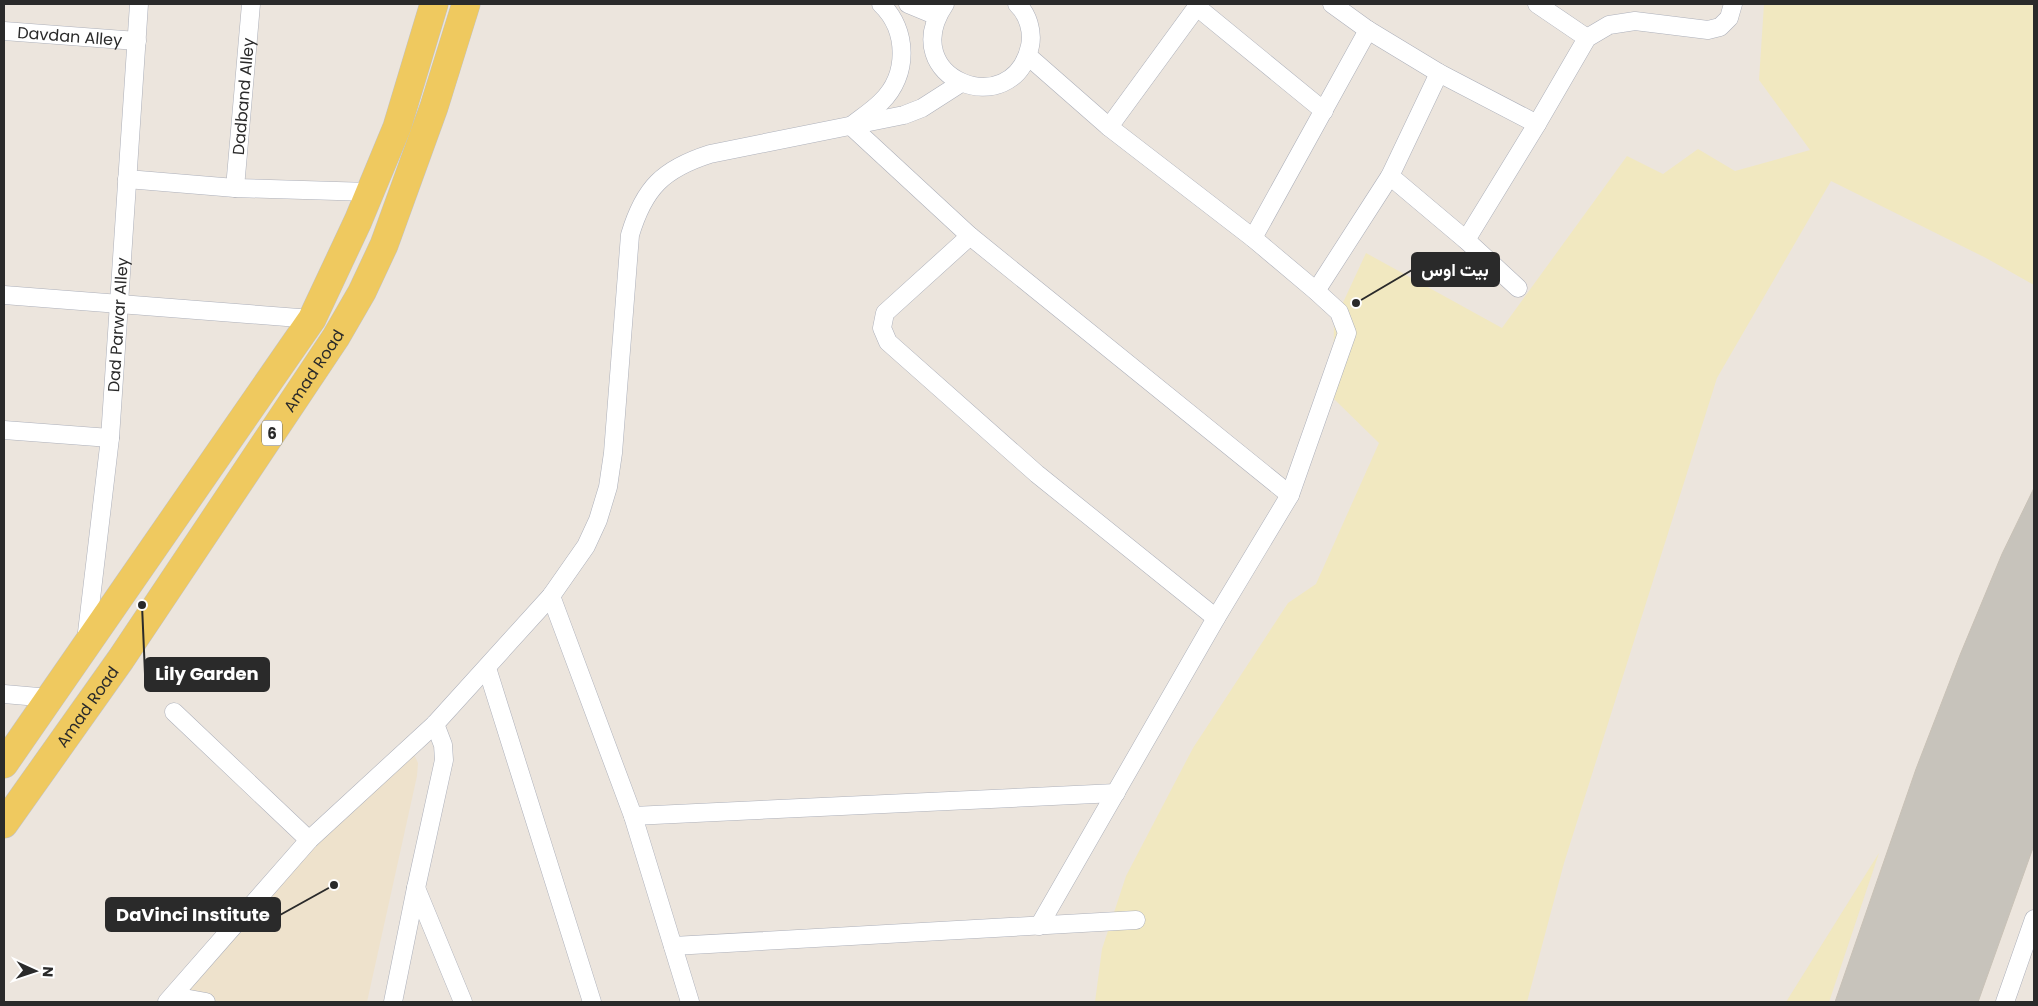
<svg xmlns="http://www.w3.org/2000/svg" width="2038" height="1006" font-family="Poppins,Vazirmatn,sans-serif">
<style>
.education{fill:#eee2cc}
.sand{fill:#f1e8c0}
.building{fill:#c7c3bb;stroke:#c8c1b6}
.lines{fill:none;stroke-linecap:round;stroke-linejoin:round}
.street-casing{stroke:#adb0ba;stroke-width:19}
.primary-casing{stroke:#c3c3c3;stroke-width:29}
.street{stroke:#fff;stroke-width:18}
.primary{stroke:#efc95f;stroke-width:28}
.labels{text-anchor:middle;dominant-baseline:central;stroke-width:5;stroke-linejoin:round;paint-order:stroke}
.shield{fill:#fff;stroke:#6a6a6a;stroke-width:1}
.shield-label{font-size:15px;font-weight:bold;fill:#2a2a2a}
.street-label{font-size:16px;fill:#2a2a2a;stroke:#fff}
.leader{fill:none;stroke:#2a2a2a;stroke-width:2}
.callout-dot{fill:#2a2a2a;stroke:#fff;stroke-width:2}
.callout{fill:#2a2a2a;stroke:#2a2a2a;stroke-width:2}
.callout-label{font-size:18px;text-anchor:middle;font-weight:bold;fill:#fff}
</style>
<rect width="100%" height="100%" fill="#ece5dd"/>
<polygon class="education" points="409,744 418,763 417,776 367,1002 213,1002 172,994"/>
<g class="sand">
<polygon points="1764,4 2034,4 2034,285 1986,258 1831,181 1717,378 1564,863 1527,1002 1095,1002 1102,949 1126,876 1193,748 1288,603 1316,584 1379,443 1333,398 1334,322 1366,253 1502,328 1627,156 1663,174 1698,149 1735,171 1810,150 1759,80"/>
<polygon points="1879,853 1829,1002 1786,1002"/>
</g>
<polygon class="building" points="2034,488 2034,845 1978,1002 1835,1002 1916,769 1960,655 2002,554"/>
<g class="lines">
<defs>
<g id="street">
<path d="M 881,4 C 908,30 909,75 881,102 C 872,111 861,118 851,126 L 970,236 L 1290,495"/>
<polyline points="908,4 937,16"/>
<path d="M 945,4 C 894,79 1013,124 1030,46 C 1033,32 1028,14 1017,4"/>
<polyline points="1332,4 1368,30 1439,73 1537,124"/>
<polyline points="1537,4 1587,38"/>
<polyline points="1197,7 1324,111"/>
<path id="s1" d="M 4,31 L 137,41"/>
<polyline points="1028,56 1109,127 1253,238 1316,291 1339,312 1347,333 1290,495 1216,618 1039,926"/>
<polyline points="1109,127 1199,4"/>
<polyline points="1390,176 1466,240 1518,288"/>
<polyline points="127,179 235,188 370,192"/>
<path id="s2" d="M 235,188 L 251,4"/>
<polyline points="970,236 885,313 882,328 888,342 1037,474 1216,618"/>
<polyline points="1253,238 1368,30"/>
<polyline points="1466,240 1537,124 1587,38 1609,25 1635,21 1708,30 1720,27 1729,18 1733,4"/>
<polyline points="1316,291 1390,176 1439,73"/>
<polyline points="4,295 312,319"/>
<polyline points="4,430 110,438"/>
<polyline points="551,596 633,816 690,1002"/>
<path id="s3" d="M 86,641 L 110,438 L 139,4"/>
<polyline points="487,668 592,1002"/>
<polyline points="4,694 50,698"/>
<polyline points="174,712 309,840"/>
<polyline points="633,816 1116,793"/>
<polyline points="416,888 463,1002"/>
<polyline points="673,946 1136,920"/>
<polyline points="173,996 206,1002"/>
<path d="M 167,1002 L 309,840 L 435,724 L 551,596 L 586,546 L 598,520 L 608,487 L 613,453 L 630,235 C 644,188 663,169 710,154 L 904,115 L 922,108 L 961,83"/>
<polyline points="393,1002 416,888 444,760 443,745 435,724"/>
<polyline points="2005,1002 2034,919"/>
</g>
<g id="primary">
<polyline points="4,764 312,319 358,221 397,127 434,4"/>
<path id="s4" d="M 4,824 L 121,659 L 336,337 L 362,292 L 384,245 L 434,107 L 466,4"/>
</g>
</defs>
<use href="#street" class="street-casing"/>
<use href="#primary" class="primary-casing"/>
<use href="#street" class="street"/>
<use href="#primary" class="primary"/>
</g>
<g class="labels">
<rect class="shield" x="262" y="420.5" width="20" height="25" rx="4"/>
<g class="shield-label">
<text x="272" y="433">6</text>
</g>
<g class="street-label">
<text stroke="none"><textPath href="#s1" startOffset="66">Davdan Alley</textPath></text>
<text stroke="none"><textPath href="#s2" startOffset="92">Dadband Alley</textPath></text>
<text stroke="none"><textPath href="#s3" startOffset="318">Dad Parwar Alley</textPath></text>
<text stroke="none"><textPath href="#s4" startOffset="549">Amad Road</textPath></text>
<text stroke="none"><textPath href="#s4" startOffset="144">Amad Road</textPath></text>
</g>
</g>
<path class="leader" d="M1356 303L1412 270M142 605L145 674M334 885L280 915"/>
<g class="callout-dot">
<circle cx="1356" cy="303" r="5"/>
<circle cx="142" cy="605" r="5"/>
<circle cx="334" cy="885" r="5"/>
</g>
<g class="callout">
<rect x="1412" y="253" width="87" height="33" rx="5"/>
<rect x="145" y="658" width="124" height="33" rx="5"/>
<rect x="106" y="898" width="174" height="33" rx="5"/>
</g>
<g class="callout-label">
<text x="1455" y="276">بيت اوس</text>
<text x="207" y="680">Lily Garden</text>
<text x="193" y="921">DaVinci Institute</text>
</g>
<rect width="2038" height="1006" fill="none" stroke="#2a2a2a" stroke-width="10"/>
<g transform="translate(35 971) rotate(93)" stroke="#ffffff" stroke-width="4" paint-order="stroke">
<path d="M0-4L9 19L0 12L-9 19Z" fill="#2a2a2a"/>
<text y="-8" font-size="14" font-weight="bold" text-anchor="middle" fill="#2a2a2a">N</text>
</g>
</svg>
